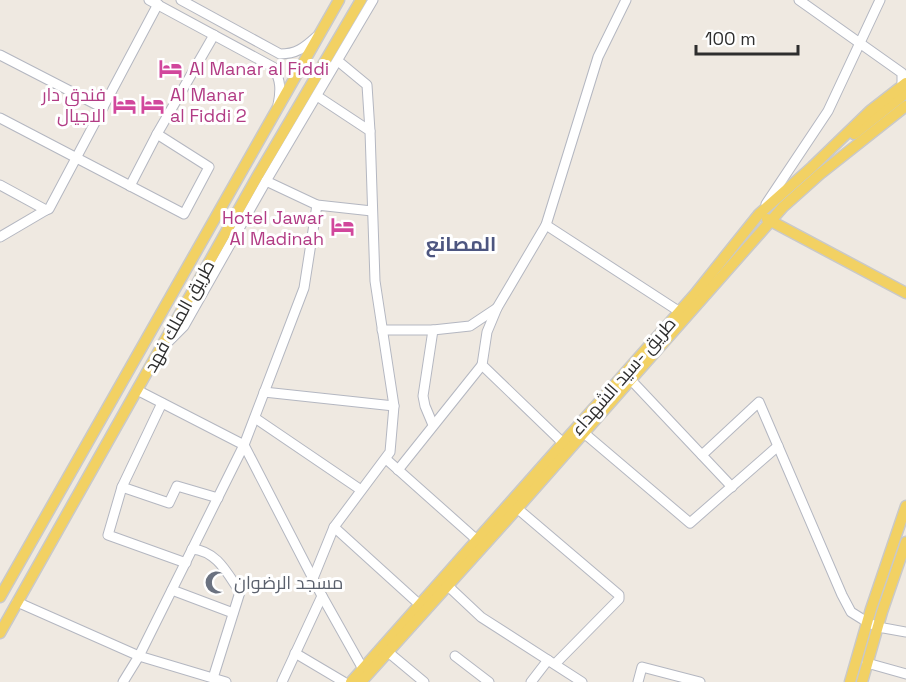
<svg xmlns="http://www.w3.org/2000/svg" width="906" height="682" font-family="'Space Grotesk',Cairo,sans-serif">
<style>
.lines{fill:none;stroke-linecap:round;stroke-linejoin:round}
.minor-casing{stroke:#b4b7c1;stroke-width:11}
.major-casing{stroke:#c9c9c9;stroke-width:13}
.minor{stroke:#fff;stroke-width:9}
.major{stroke:#f2d163;stroke-width:10}
.labels{text-anchor:middle;dominant-baseline:central;stroke-width:6;stroke-linejoin:round;paint-order:stroke}
.hotel-label{font-size:18px;fill:#b23c85;stroke:#fff;text-anchor:start}
.street-label{font-size:18px;fill:#2e2e2e;stroke:#fff}
.worship-label{font-size:18px;fill:#5b616d;stroke:#fff;text-anchor:start}
.neighbourhood-label{font-size:20px;font-weight:bold;fill:#4d5680;stroke:#fff}
</style>
<rect width="100%" height="100%" fill="#efe9e1"/>
<g class="lines">
<defs>
<g id="minor">
<path d="M 149,0 L 273,67 C 281,80 281,90 278,105"/>
<path d="M 181,0 L 280,54 C 296,54 304,48 316,37"/>
<polyline points="799,0 902,73 902,86"/>
<polyline points="0,55 103,108"/>
<polyline points="338,61 367,85 370,131"/>
<polyline points="0,118 184,214 209,167 157,134 214,35"/>
<polyline points="266,181 317,205 372,211"/>
<polyline points="0,185 46,210 49,209 158,4"/>
<polyline points="130,186 157,134"/>
<polyline points="766,204 828,111 880,0"/>
<polyline points="546,225 680,312"/>
<polyline points="0,237 46,210"/>
<polyline points="382,330 433,330 470,326 497,308"/>
<polyline points="166,344 184,326 266,181 373,0"/>
<polyline points="631,380 732,487"/>
<polyline points="137,390 244,445 304,288 317,205"/>
<polyline points="264,392 394,406"/>
<polyline points="162,403 122,487 108,535 186,563"/>
<polyline points="255,418 361,490"/>
<polyline points="433,425 425,406 423,396 433,330"/>
<polyline points="584,433 690,523 778,446"/>
<polyline points="563,443 482,365 487,332 497,308 546,225 598,57 626,0"/>
<polyline points="702,455 759,402 842,595 851,612 867,622 878,627 906,632"/>
<polyline points="386,459 477,540"/>
<polyline points="398,470 482,365"/>
<polyline points="122,487 169,503 177,486 218,498"/>
<polyline points="518,509 619,595 619,599 555,664"/>
<polyline points="334,527 420,605"/>
<path d="M 192,549 C 217,551 227,573 240,592 L 213,678"/>
<polyline points="312,581 334,527 390,452 394,406 375,281 370,131 317,96"/>
<polyline points="448,586 481,617 582,682"/>
<polyline points="172,590 233,613"/>
<polyline points="322,596 363,669"/>
<polyline points="17,602 139,656 226,682"/>
<polyline points="388,652 424,682"/>
<polyline points="295,653 344,682"/>
<polyline points="455,656 489,682"/>
<polyline points="867,663 906,674"/>
<polyline points="123,682 139,656 244,445 322,596 282,682"/>
<polyline points="531,682 548,660"/>
<polyline points="638,682 642,667 700,682"/>
</g>
<g id="major">
<polyline points="854,134 906,93"/>
<polyline points="767,219 906,293"/>
<polyline points="0,597 339,0"/>
<polyline points="0,633 257,177 361,0"/>
<polyline points="351,682 695,294 759,214 812,167 870,111 906,83"/>
<polyline points="361,682 515,511 783,207 820,174 906,106"/>
<polyline points="850,682 871,609 906,506"/>
<polyline points="862,682 882,612 906,542"/>
</g>
</defs>
<use href="#minor" class="minor-casing"/>
<use href="#major" class="major-casing"/>
<use href="#minor" class="minor"/>
<use href="#major" class="major"/>
</g>
<defs>
<symbol id="hotel-bare" viewBox="-9 -9 18 18"><path d="M-6-4.5h1.5V1H6V5H4.5V3h-9V5H-6ZM-4 0a1.8 1.8 0 1 1 3.6 0ZM.5 0V-2.5h3Q6-2.5 6 0Z" fill="#d1479c" stroke="#fff" stroke-width="2.5" paint-order="stroke"/></symbol>
<symbol id="mosque-bare" viewBox="-9 -9 18 18"><path d="M3.5-4.9A6 6 0 1 0 3.5 4.9A5 5 0 1 1 3.5-4.9Z" fill="#6b7280" stroke="#fff" stroke-width="2.5" paint-order="stroke"/></symbol>
</defs>
<g fill-rule="evenodd">
<use href="#hotel-bare" x="154" y="52" width="33" height="33"/>
<use href="#hotel-bare" x="108" y="88" width="33" height="33"/>
<use href="#hotel-bare" x="136" y="88" width="33" height="33"/>
<use href="#hotel-bare" x="326" y="210" width="33" height="33"/>
<use href="#mosque-bare" x="200" y="566" width="33" height="33"/>
</g>
<g class="labels">
<g class="hotel-label">
<text x="189" y="68">Al Manar al Fiddi</text>
<text x="106" y="94" text-anchor="end">فندق دار<tspan x="106" dy="21">الاجيال</tspan></text>
<text x="170" y="94">Al Manar<tspan x="170" dy="21">al Fiddi 2</tspan></text>
<text x="324" y="217" text-anchor="end">Hotel Jawar<tspan x="324" dy="21">Al Madinah</tspan></text>
</g>
<g class="street-label">
<text transform="translate(179 316) rotate(-61)">طريق الملك فهد</text>
<text transform="translate(623 376) rotate(-49)">طريق -سيد الشهداء</text>
</g>
<g class="worship-label">
<text x="234" y="582">مسجد الرضوان</text>
</g>
<g class="neighbourhood-label">
<text x="461" y="244">المصانع</text>
</g>
</g>
<path d="M696 45v9h102v-9" fill="none" stroke="#2e2e2e" stroke-width="3"/>
<text x="705" y="45" font-size="18" fill="#2e2e2e" stroke="#ffffff" stroke-width="4.5" paint-order="stroke">100 m</text>
</svg>
